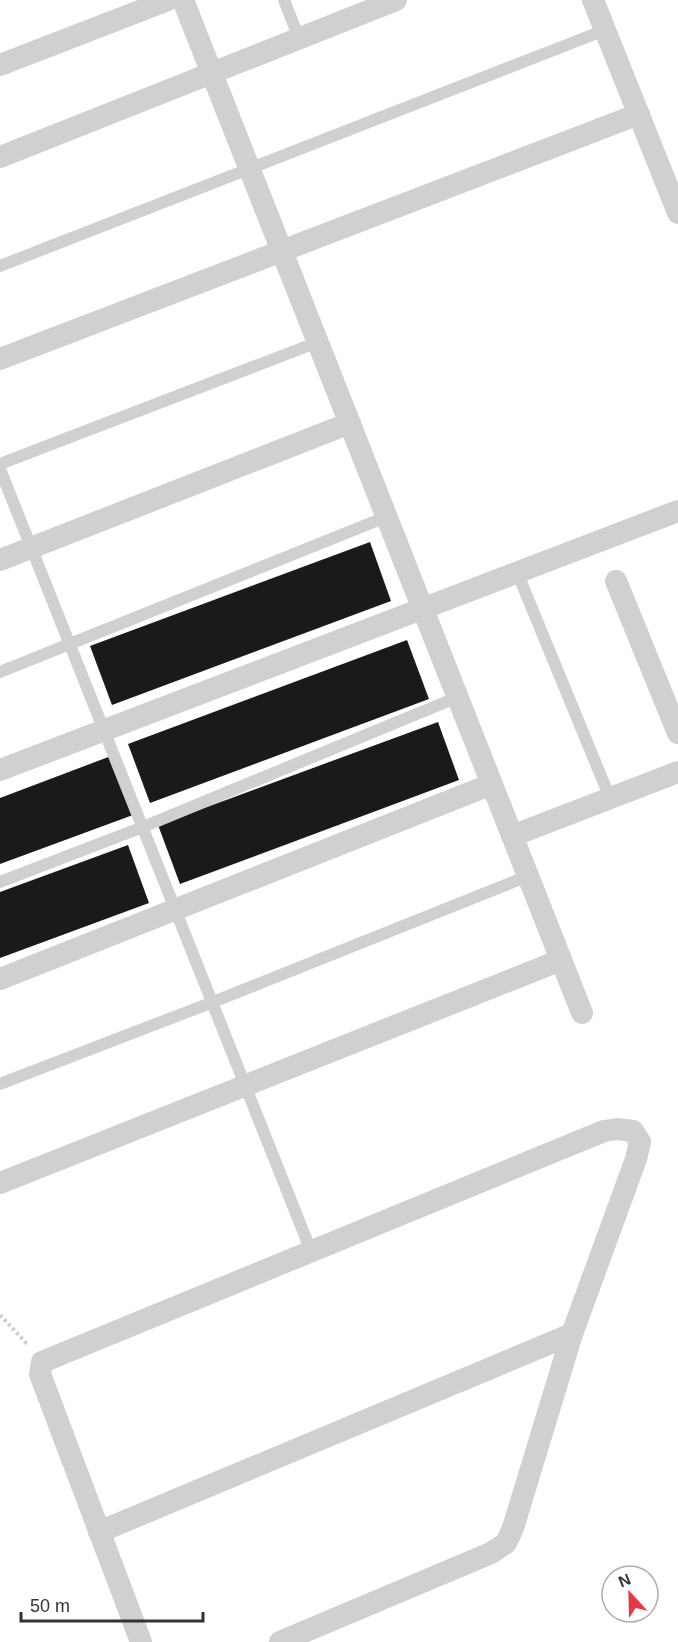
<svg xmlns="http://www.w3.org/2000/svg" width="678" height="1642" font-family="Helvetica,sans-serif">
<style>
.building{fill:#1a1a1a}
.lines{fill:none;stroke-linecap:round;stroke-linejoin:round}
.path{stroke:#cdcdcd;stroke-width:4;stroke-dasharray:3 3;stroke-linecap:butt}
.service{stroke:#d0d0d0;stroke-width:12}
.minor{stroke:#d0d0d0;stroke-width:22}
</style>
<rect width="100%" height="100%" fill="#fff"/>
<g class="building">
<polygon points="370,542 391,601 112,705 90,646"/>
<polygon points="407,640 429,699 150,803 128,744"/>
<polygon points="438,722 459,780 180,884 158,825"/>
<polygon points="111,756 133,815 0,864 0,798"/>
<polygon points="128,845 149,903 0,958 0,892"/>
</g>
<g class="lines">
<polyline class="path" points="0,1315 28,1345"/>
<g class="service">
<polyline points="284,0 299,38"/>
<polyline points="0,266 605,30"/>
<polyline points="0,464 318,342"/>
<polyline points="0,469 311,1251"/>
<polyline points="517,572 610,798"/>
<polyline points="0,672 386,517"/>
<polyline points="0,882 143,827 458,697"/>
<polyline points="0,1084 213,1002 528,876"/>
</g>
<g class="minor">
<polyline points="183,0 582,1013"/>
<polyline points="593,0 678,213"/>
<polyline points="0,65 168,0"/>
<polyline points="0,157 396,0"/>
<polyline points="0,359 639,114"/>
<polyline points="0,560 350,423"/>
<polyline points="616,581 678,733"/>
<polyline points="0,770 678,511"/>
<polyline points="512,836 678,772"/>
<polyline points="0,979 492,784"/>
<polyline points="0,1183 561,960"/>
<polyline points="99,1532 572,1334"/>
<polyline points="141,1642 40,1374 42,1362 604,1131 617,1129 633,1131 640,1142 636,1159 572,1334 513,1528 506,1543 491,1553 280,1642"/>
</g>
</g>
<g transform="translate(630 1594) rotate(338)"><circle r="28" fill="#ffffff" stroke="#adadad" stroke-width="1.5"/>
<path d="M0-4.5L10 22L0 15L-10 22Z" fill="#e63946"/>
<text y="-9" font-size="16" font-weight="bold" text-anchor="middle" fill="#333333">N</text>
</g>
<path d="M21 1612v9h182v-9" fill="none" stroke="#333333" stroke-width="3"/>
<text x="30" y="1612" font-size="18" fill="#333333" stroke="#ffffff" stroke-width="4.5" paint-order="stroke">50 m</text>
</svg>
